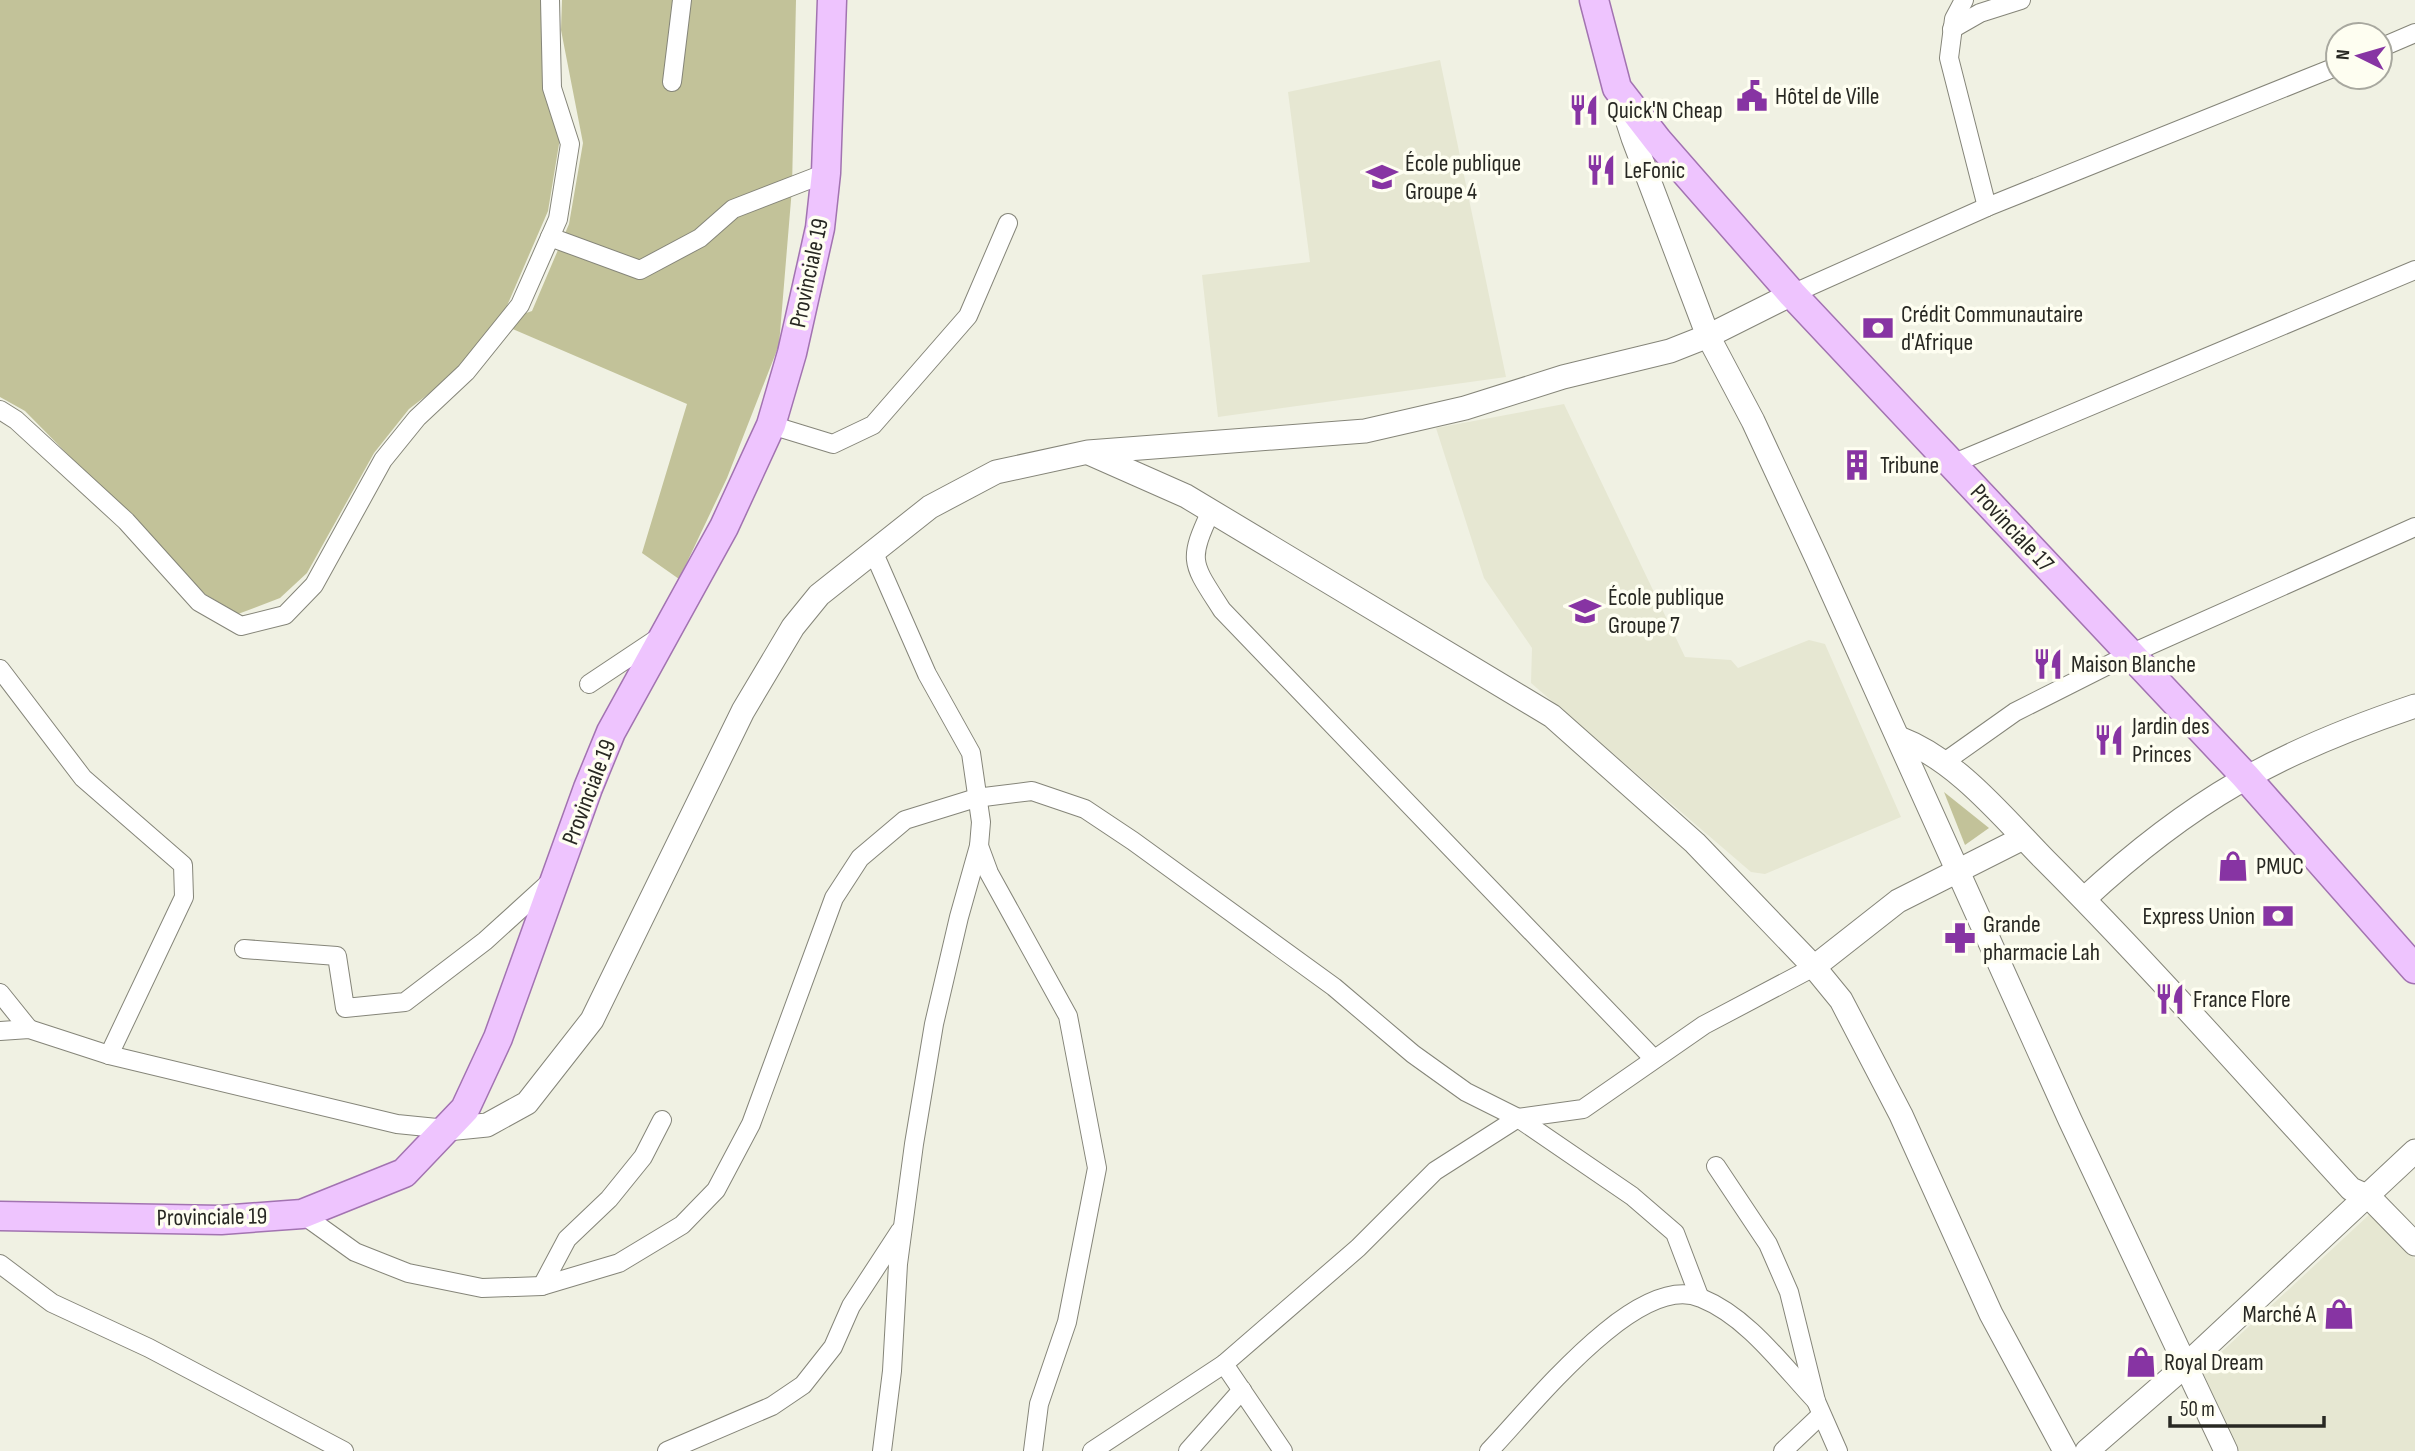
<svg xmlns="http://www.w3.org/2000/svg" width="2415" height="1451" font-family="'Sofia Sans Condensed',sans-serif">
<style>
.built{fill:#e6e7d2}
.green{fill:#c2c299}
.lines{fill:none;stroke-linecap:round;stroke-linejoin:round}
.minor-casing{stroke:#858579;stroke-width:20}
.tertiary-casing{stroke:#858579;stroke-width:25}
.primary-casing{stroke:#a273b1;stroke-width:31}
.minor{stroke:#fff;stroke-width:18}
.tertiary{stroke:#fff;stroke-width:23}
.primary{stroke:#eec4fe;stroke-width:28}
.labels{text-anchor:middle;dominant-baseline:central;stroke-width:7;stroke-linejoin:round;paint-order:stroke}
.poi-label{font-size:24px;fill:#282823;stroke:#fefef1;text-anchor:start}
.street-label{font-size:24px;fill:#282823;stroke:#fefef1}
</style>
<rect width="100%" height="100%" fill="#f0f1e3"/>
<g class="built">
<polygon points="1440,60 1506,377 1218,417 1202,275 1310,262 1288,92"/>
<polygon points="1564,404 1685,657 1731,660 1738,668 1809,640 1825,644 1901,817 1765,874 1751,872 1531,683 1532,648 1484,578 1436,428"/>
<polygon points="2371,1213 2415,1259 2415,1451 2237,1451 2202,1370"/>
</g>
<g class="green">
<polygon points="0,0 542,0 543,86 560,138 548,211 500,322 532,311 569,224 583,143 561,30 562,0 796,0 792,188 779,345 727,478 679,579 642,553 687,404 499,323 462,368 409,409 374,453 307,573 280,598 238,614 205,594 25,411 0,397"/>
<polygon points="1944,792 1989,828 1965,845"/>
</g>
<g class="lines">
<defs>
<g id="minor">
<polyline points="1964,0 1954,19 1949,58 1987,207"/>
<polyline points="1952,29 1980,13 2021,0"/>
<polyline points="2380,48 2415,33"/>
<polyline points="672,82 682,0"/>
<polyline points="550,237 640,270 700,238 733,209 826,173"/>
<polyline points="1792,294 1987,207 2338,66"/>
<polyline points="0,410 16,420 126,521 199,602 241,626 285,615 314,585 383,460 417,418 466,372 520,305 558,219 570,144 552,88 550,0"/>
<polyline points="771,425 833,444 873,425 968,316 1008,223"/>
<polyline points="1952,464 2415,270"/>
<path d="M 1211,511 C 1187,562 1192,563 1222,610 L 1654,1059"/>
<polyline points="873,551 927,674 971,753 981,822 979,846 959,917 934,1024 914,1144 898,1264 892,1371 882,1451"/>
<polyline points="0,669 83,778 183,865 184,897 109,1055"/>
<polyline points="589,684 658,638"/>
<polyline points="1943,763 2015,712 2130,654 2415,527"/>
<polyline points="979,846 989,873 1068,1016 1097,1168 1067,1322 1039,1404 1033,1451"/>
<polyline points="244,949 337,956 345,1008 405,1002 485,941 550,882"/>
<polyline points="0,993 29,1029"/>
<polyline points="0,1031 29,1029 109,1055 397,1124 447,1129"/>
<polyline points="1716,1166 1768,1244 1789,1292 1816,1401 1838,1451"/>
<polyline points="302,1214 355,1252 408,1273 482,1288 542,1286 619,1263 682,1225 716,1190 751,1124 834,898 860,858 905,820 976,798 1032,791 1085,809 1133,841 1334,987 1413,1054 1466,1092 1518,1118 1632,1196 1675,1233 1699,1296"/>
<polyline points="0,1264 52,1303 149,1348 344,1451"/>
<polyline points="542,1286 567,1239 609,1199 643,1157 662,1120"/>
<polyline points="1224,1364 1283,1451"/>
<polyline points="667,1451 772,1406 803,1385 833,1347 851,1306 900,1231"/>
<polyline points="1092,1451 1224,1364 1358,1248 1435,1171 1518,1118 1583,1109 1704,1025 1814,967"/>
<polyline points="1188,1451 1242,1390"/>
<path d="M 1489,1451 C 1529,1410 1637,1270 1701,1298 C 1748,1317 1782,1365 1816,1401"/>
<polyline points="1783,1451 1821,1415"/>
</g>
<g id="tertiary">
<polyline points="1620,98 1633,138 1708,336 1753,421 1817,559 2070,1120 2226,1451"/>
<polyline points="1091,454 1186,496 1552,716 1695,843 1814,967 1841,1000 1901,1115 1991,1314 2065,1451"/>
<path d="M 1899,738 C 1957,760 2001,815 2044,859 C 2150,965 2249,1078 2351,1189 L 2369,1197 L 2415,1244"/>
<path d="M 2084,899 C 2191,800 2277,752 2415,706"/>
<polyline points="1814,967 1898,901 2023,838"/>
<polyline points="447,1129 487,1125 527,1103 592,1020 743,711 793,627 819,595 930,507 996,472 1088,452 1365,431 1465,408 1563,377 1670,351 1708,336 1792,294"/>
<polyline points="2087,1451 2186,1365 2415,1151"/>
</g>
<g id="primary">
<polyline points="1594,0 1617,88 1658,141 1792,294 2245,776 2415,969"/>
<polyline points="0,1216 221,1220 302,1214 404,1173 465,1109 498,1038 588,788 611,732 724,527 771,425 792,353 820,228 826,173 832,0"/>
</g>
</defs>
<use href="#minor" class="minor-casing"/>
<use href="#tertiary" class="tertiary-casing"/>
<use href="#primary" class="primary-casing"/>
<use href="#minor" class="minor"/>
<use href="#tertiary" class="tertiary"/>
<use href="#primary" class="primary"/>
</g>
<defs>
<symbol id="civic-bare" viewBox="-9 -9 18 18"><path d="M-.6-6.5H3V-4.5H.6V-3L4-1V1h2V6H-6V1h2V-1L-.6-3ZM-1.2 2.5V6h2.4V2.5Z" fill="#8734a3" stroke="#fefef1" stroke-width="2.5" paint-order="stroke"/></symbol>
<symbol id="restaurant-bare" viewBox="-9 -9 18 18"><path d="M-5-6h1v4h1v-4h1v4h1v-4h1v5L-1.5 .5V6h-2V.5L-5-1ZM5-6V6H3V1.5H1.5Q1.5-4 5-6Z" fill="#8734a3" stroke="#fefef1" stroke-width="2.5" paint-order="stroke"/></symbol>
<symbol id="school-bare" viewBox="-9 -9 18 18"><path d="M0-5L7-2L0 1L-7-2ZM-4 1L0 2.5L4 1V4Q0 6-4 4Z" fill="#8734a3" stroke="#fefef1" stroke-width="2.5" paint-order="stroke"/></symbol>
<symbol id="bank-bare" viewBox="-9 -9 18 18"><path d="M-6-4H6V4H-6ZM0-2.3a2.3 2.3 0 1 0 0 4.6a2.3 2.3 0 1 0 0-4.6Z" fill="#8734a3" stroke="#fefef1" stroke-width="2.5" paint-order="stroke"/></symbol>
<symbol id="building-bare" viewBox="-9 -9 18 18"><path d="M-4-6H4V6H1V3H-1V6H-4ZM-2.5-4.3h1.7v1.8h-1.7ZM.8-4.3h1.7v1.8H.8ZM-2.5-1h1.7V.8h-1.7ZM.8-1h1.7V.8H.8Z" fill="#8734a3" stroke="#fefef1" stroke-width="2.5" paint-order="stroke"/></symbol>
<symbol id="shop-bare" viewBox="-9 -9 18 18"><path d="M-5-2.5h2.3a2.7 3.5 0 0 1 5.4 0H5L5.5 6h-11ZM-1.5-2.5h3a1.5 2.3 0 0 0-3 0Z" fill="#8734a3" stroke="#fefef1" stroke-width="2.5" paint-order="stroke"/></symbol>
<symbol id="pharmacy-bare" viewBox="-9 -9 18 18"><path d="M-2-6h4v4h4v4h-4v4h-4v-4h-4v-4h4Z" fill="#8734a3" stroke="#fefef1" stroke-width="2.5" paint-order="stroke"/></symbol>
</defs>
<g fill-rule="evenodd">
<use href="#civic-bare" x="1730" y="74" width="44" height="44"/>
<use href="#restaurant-bare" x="1562" y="88" width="44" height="44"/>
<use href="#restaurant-bare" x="1579" y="148" width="44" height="44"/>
<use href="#school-bare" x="1360" y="155" width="44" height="44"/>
<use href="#bank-bare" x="1856" y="306" width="44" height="44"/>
<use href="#building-bare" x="1835" y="443" width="44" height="44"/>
<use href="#school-bare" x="1563" y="589" width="44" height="44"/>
<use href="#restaurant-bare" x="2026" y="642" width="44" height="44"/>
<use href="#restaurant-bare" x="2087" y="718" width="44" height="44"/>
<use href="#shop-bare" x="2211" y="844" width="44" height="44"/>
<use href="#bank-bare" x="2256" y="894" width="44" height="44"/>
<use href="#pharmacy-bare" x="1938" y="916" width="44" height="44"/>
<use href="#restaurant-bare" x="2148" y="977" width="44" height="44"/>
<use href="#shop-bare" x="2317" y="1292" width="44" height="44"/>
<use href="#shop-bare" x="2119" y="1340" width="44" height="44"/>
</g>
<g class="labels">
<g class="poi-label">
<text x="1775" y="96">Hôtel de Ville</text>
<text x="1607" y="110">Quick'N Cheap</text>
<text x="1405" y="163">École publique<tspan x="1405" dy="28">Groupe 4</tspan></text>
<text x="1624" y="170">LeFonic</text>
<text x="1901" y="314">Crédit Communautaire<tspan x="1901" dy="28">d'Afrique</tspan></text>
<text x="1880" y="465">Tribune</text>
<text x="1608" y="597">École publique<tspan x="1608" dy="28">Groupe 7</tspan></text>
<text x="2071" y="664">Maison Blanche</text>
<text x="2132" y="726">Jardin des<tspan x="2132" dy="28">Princes</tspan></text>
<text x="2256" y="866">PMUC</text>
<text x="2255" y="916" text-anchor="end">Express Union</text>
<text x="1983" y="924">Grande<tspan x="1983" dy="28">pharmacie Lah</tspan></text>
<text x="2193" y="999">France Flore</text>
<text x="2316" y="1314" text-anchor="end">Marché A</text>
<text x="2164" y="1362">Royal Dream</text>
</g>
<g class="street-label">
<text transform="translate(809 273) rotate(-78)">Provinciale 19</text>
<text transform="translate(2012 528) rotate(47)">Provinciale 17</text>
<text transform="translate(589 792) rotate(-69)">Provinciale 19</text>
<text transform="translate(212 1217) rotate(-1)">Provinciale 19</text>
</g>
</g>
<g transform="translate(2359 56) rotate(275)"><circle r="33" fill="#fefef1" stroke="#a8a89f" stroke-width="2"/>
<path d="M0-5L12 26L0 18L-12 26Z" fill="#8734a3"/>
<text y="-10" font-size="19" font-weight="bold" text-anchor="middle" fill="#282823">N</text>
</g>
<path d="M2170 1416v10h154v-10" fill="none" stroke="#282823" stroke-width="3.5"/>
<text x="2180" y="1416" font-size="21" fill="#282823" stroke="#fefef1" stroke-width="5" paint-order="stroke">50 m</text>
</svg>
